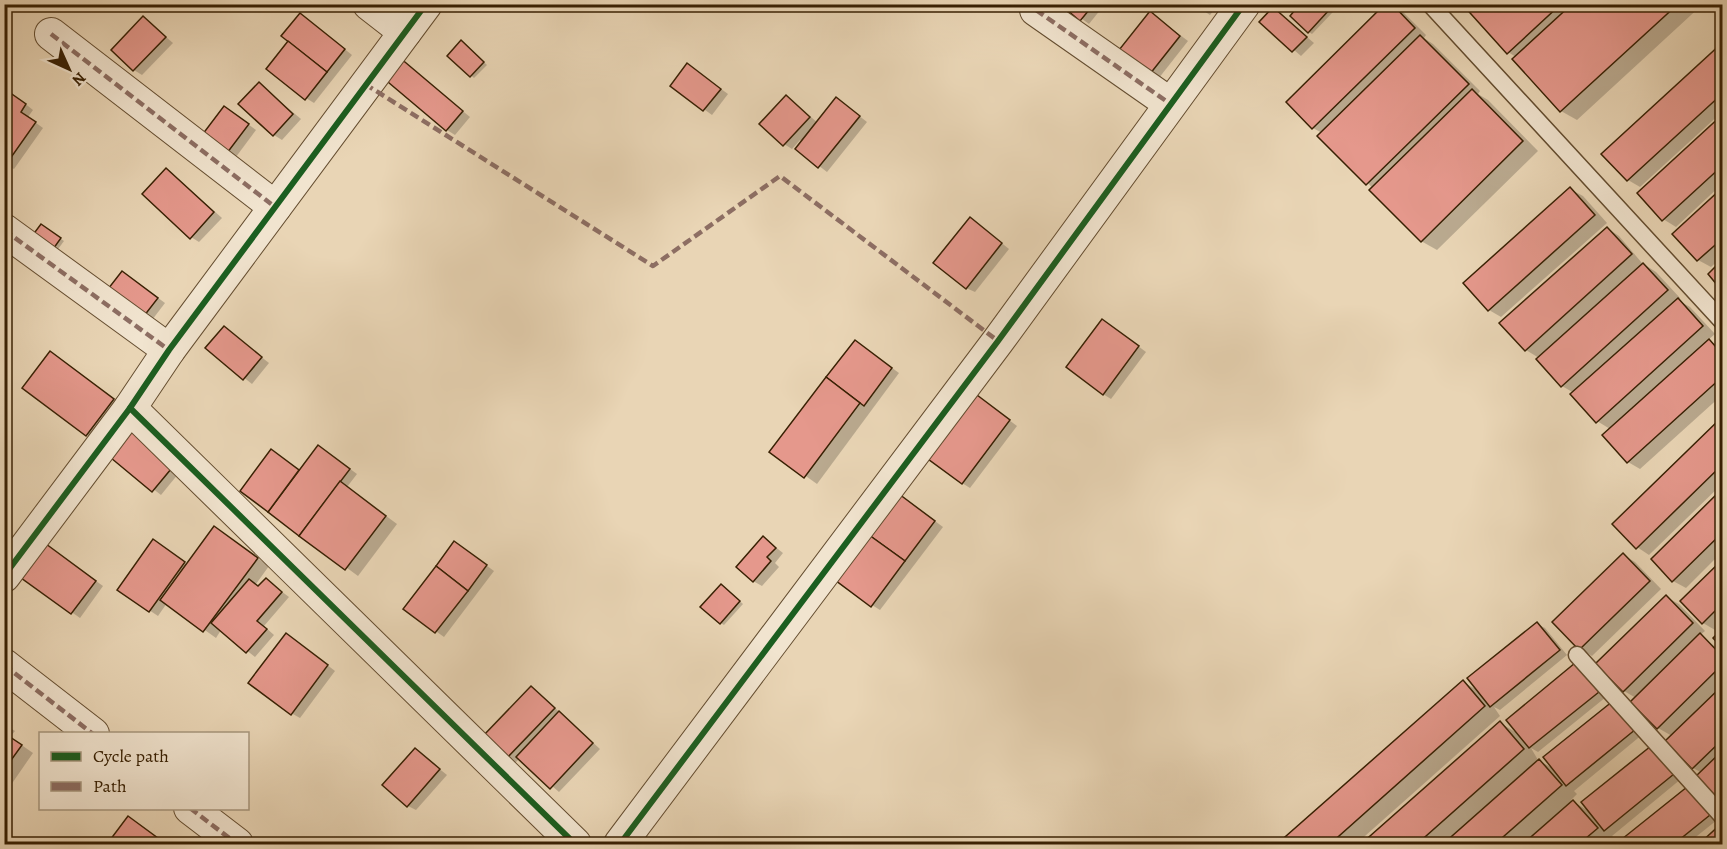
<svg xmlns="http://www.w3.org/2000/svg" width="1727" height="849" font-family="Alegreya,serif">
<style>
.shadow{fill:#0003}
.building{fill:#e5988c;stroke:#382003;stroke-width:1.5}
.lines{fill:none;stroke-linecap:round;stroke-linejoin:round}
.service-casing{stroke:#644d30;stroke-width:19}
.minor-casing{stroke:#644d30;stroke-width:34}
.service{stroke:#f1e4cf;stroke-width:16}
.minor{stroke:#f1e4cf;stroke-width:32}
.quiet{stroke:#8d6e63;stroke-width:4.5;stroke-dasharray:9 4.5;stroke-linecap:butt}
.cycleway-casing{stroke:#f1e4cf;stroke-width:10}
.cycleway{stroke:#1b5e20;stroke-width:6}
</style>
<rect width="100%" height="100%" fill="#e9d5b5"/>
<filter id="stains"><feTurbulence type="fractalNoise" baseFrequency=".00333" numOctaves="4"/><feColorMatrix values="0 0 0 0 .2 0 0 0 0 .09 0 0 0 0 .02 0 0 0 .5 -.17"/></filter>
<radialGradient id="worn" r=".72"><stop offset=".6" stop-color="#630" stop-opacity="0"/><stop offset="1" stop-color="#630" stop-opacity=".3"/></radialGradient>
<g class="shadow">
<polygon points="1062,4 1105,4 1089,24"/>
<polygon points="1193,4 1219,4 1210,15"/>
<polygon points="1325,4 1333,12 1312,34 1309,32"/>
<polygon points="1392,4 1401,10 1426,35 1424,38 1433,44 1480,91 1478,94 1488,100 1538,151 1437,250 1421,241 1322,133 1313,128"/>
<polygon points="1464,4 1703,4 1577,120 1561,111 1516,57 1508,52"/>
<polygon points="1274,9 1314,43 1301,56 1262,22"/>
<polygon points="1151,13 1188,41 1155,83 1147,78"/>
<polygon points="144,18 173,43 142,75 134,70"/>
<polygon points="308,20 352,55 314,103 306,98"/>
<polygon points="465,44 487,65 474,78 449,56"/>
<polygon points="1722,45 1722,112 1640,187 1628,180 1604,154"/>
<polygon points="399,59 470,117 455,135 447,130"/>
<polygon points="695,70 728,94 712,115 672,86"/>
<polygon points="259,84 301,119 282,140 274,135"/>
<polygon points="787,97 818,123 844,104 867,122 827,172 797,149 802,142 800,140 792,149 784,144"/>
<polygon points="18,98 33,110 28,117 43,128 14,169 4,164 4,101"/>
<polygon points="233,113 256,130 230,165 222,160"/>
<polygon points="1722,117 1722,184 1676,227 1663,219 1639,193"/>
<polygon points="167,169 222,218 199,242 191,237"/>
<polygon points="1570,189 1583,196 1607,223 1501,317 1489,310 1465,283"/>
<polygon points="1722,190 1722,257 1711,267 1698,260 1675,234"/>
<polygon points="978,224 1009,249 975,292 966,288"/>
<polygon points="45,228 64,241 50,260"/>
<polygon points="1607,228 1619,236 1642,263 1656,272 1680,298 1678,300 1690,307 1715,334 1708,340 1722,349 1722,395 1640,469 1628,462 1610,429 1597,421 1574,393 1562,386 1539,358 1526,350"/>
<polygon points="130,277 165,303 146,328"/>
<polygon points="1110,325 1146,352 1111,399 1103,394"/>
<polygon points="224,328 269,363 252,384 207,348"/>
<polygon points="855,341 899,373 817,484 772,452"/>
<polygon points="50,353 126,407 99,442 87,435"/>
<polygon points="985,402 1017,426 970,488 962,483"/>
<polygon points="1722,419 1722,484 1649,555 1637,547 1614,524"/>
<polygon points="327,452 357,474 347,487 397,524 358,576 242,491 280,456 300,471"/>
<polygon points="107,453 183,468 161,495"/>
<polygon points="1722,492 1722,552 1686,588 1673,581 1653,559"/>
<polygon points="908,501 943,527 880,610 872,605"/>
<polygon points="215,528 269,566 256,584 260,587 266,580 289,597 264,626 274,635 255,657 221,630 216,638 167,603 158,616 119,590 161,546 188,565"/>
<polygon points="764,538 783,553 775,563 779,567 762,586 753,581"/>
<polygon points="50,548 103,586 80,618 19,575"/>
<polygon points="463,548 494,571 444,637 405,609"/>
<polygon points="1623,555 1635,562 1661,589 1592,656 1580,648"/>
<polygon points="1722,562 1722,623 1715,630 1703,623 1682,601"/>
<polygon points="725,588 743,604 724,625 721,623"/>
<polygon points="1666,597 1679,604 1705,631 1700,635 1722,652 1722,803 1697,777 1702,773 1693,768 1667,741 1672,736 1658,728 1636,698 1624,691"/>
<polygon points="1537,624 1545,628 1567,655 1500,710 1494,707 1500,716 1356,844 1280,844 1463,682 1479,691"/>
<polygon points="294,639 335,671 300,718 291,713"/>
<polygon points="1575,665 1606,697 1538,752 1531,748 1538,760 1554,769 1613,702 1643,734 1574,791 1577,794 1571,800 1590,812 1651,747 1681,779 1612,836 1613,837 1605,844 1363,844 1500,723 1517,733"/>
<polygon points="532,687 600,749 559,792 520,758 515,763 507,758"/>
<polygon points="4,724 15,731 10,737 33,753 4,795"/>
<polygon points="416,750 447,775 416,810 408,806"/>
<polygon points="1692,784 1722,816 1687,844 1628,844 1624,839"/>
<polygon points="129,818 141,825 167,844 109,844"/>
<polygon points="1722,825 1722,844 1702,844"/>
</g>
<g class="building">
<polygon points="1060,4 1094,4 1080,21"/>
<polygon points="1300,4 1325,4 1330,9 1308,33 1290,16"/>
<polygon points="1385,4 1392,4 1415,28 1312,129 1286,102"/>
<polygon points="1462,4 1561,4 1507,54"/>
<polygon points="1572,4 1678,4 1560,112 1512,59"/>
<polygon points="1273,7 1307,37 1292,52 1259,22"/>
<polygon points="1150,11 1180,36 1146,79 1115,55"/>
<polygon points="300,13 345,49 327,72 281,36"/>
<polygon points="143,16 166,37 133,71 111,50"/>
<polygon points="1420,35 1469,84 1366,185 1317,136"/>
<polygon points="461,40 484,62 470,77 447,56"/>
<polygon points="288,41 327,72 305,100 266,69"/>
<polygon points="1722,43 1722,94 1627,181 1601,154"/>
<polygon points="399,57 463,111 446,131 382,77"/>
<polygon points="687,63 721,89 703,111 670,86"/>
<polygon points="259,82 293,114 273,136 238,104"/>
<polygon points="1472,89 1523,141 1421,242 1369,190"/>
<polygon points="9,92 26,104 21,112 36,122 5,166 4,98"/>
<polygon points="786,95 810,117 783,146 759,124"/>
<polygon points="836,97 860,116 818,168 795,149"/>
<polygon points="224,106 249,124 221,161 196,143"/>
<polygon points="1722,115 1722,166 1662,221 1637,193"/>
<polygon points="166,168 214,212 190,239 142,194"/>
<polygon points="1570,187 1595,215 1488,311 1463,283"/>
<polygon points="1722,188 1722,239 1697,261 1672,234"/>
<polygon points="970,217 1002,243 966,289 933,263"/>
<polygon points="41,224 61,238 46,259 26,244"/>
<polygon points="1607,227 1632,254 1525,351 1499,323"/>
<polygon points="1722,260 1722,291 1708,274"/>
<polygon points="1643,263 1668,290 1561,387 1536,359"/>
<polygon points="122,271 158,298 137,325 101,298"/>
<polygon points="1678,298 1703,326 1596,423 1570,394"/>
<polygon points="1102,319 1139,346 1103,395 1066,367"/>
<polygon points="224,326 262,357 243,380 205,348"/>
<polygon points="1709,339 1722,354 1722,377 1627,463 1602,435"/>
<polygon points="855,340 892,368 864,406 826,377"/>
<polygon points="50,351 114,399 86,436 22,388"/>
<polygon points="826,377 860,403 804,478 769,452"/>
<polygon points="977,395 1010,420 962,484 928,459"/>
<polygon points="1722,417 1722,465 1636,549 1612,524"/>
<polygon points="128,424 176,463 152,492 105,453"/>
<polygon points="318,445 350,469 299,536 268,512"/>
<polygon points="271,449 299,470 268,512 240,491"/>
<polygon points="340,481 386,516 345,570 299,536"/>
<polygon points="1722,489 1722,533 1672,582 1651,559"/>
<polygon points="899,494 935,521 905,561 869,535"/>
<polygon points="214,526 258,558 203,632 160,600"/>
<polygon points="869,535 905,561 871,607 835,580"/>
<polygon points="763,536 776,548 767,557 771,561 753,582 736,567"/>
<polygon points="153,539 185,562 149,612 117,590"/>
<polygon points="42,541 96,581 71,614 17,575"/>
<polygon points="454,541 487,565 468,591 436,566"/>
<polygon points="1623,553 1650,581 1579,650 1552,622"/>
<polygon points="1722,560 1722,604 1702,624 1680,601"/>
<polygon points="436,566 468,591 435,633 403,609"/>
<polygon points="266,578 282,592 257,621 267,629 246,653 211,623 249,579 258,586"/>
<polygon points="721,584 740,601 720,624 700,607"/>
<polygon points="1666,595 1693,623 1623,692 1595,664"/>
<polygon points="1537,622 1560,650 1490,707 1467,678"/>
<polygon points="1722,629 1722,648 1713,638"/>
<polygon points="286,633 328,665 291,715 248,683"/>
<polygon points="1700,633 1722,656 1722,665 1657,729 1630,702"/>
<polygon points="1575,663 1599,692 1529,748 1506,720"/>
<polygon points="1463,680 1485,706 1330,844 1277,844"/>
<polygon points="531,686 555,708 506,759 483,736"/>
<polygon points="1722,686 1722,740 1692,769 1665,741"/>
<polygon points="1613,701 1636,729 1566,786 1543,757"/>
<polygon points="559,711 593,743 550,789 516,757"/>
<polygon points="1500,721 1524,749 1417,844 1361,844"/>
<polygon points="4,733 22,745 4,770"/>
<polygon points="1651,746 1674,774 1604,831 1581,802"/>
<polygon points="415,748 440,769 407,807 382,785"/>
<polygon points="1722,751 1722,805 1695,777"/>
<polygon points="1539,759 1562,785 1495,844 1443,844"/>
<polygon points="1692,783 1715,811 1674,844 1626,844 1622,839"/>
<polygon points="1573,800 1598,828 1579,844 1523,844"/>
<polygon points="128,816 166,844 107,844"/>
<polygon points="1722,823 1722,844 1699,844"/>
</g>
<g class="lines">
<defs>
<g id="service">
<polyline points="1430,4 1722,321"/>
<polyline points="1577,655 1722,816"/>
</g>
<g id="minor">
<polyline points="369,4 405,32"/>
<polyline points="1036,10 1169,103"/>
<polyline points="51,34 275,207"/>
<polyline points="4,230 169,350"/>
<polyline points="130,408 575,844"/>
<polyline points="4,576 130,408 169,350 426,4"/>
<polyline points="4,665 93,734"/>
<polyline points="190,808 237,844"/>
<polyline points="620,844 998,341 1244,4"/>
</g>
</defs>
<use href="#service" class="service-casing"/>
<use href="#minor" class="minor-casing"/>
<use href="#service" class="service"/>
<use href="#minor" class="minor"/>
<g class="quiet">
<polyline points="1036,10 1169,103"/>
<polyline points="51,34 275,207"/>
<polyline points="365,84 653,266 780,176 998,341"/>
<polyline points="4,230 169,350"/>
<polyline points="4,665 93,734"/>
<polyline points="190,808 237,844"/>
</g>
<defs>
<g id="cycleway">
<polyline points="130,408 575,844"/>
<polyline points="4,576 130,408 169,350 426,4"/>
<polyline points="620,844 998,341 1244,4"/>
</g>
</defs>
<use href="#cycleway" class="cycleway-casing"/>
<use href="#cycleway" class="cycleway"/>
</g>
<rect width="1727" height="849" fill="none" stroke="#e9d5b5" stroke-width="24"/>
<rect x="6" y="6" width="1715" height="837" fill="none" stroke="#382003" stroke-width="3"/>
<rect x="12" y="12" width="1703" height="825" fill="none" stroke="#382003" stroke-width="1.5"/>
<rect x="39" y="732" width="210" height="78" fill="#f1e4cf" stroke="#a7967d" stroke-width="1.5"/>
<rect x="51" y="752" width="30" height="9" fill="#1b5e20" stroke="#a7967d" stroke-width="1.5"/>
<text x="93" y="762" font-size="18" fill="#382003">Cycle path</text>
<rect x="51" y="782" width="30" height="9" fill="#8d6e63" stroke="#a7967d" stroke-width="1.5"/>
<text x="93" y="792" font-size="18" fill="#382003">Path</text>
<g transform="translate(69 69) rotate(135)" stroke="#f1e4cf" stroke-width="4.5" paint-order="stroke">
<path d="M0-4.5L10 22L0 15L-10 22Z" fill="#382003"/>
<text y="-9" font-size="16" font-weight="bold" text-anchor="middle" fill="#382003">N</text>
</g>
<rect width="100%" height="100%" filter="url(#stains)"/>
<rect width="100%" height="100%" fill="url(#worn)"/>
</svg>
